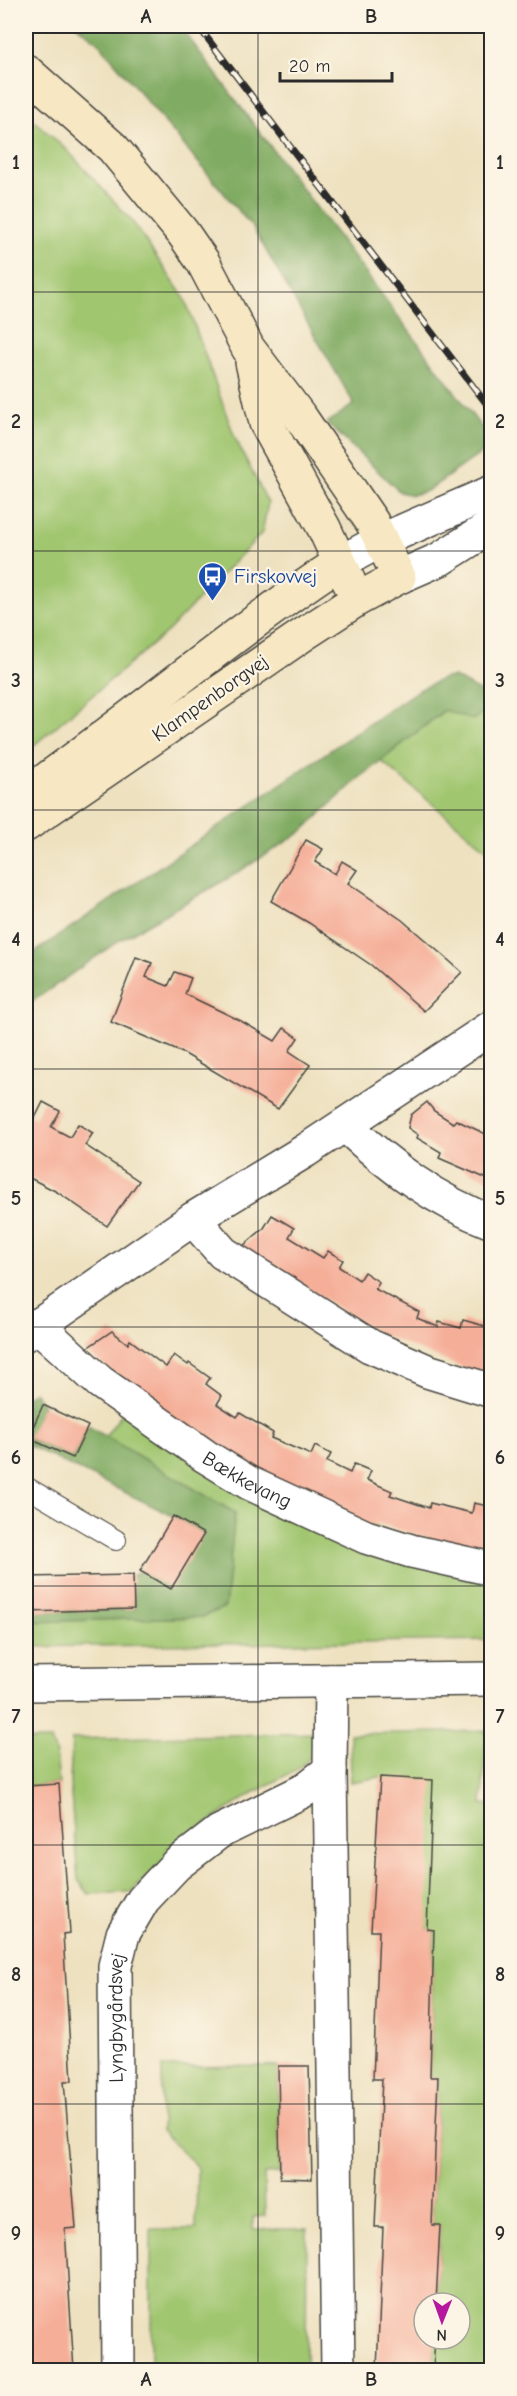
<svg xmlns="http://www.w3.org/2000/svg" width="517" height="2396" font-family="'Comic Neue',sans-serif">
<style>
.green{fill:#a0c670;stroke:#66784e;stroke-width:1.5}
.forest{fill:#80ab62;stroke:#566b46;stroke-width:1.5}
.building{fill:#f5af99}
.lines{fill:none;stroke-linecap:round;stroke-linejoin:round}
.lane-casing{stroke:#484641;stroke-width:22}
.street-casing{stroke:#484641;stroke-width:36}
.secondary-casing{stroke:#484641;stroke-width:36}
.lane{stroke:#fff;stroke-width:20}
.street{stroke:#fff;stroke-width:33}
.secondary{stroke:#f7e8c3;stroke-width:33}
.rail-casing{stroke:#2b2b2b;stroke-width:7}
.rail{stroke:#fcf5e5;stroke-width:4.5;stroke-dasharray:14;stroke-linecap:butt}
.grid{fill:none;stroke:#2b2b2b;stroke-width:1.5;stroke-opacity:0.55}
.labels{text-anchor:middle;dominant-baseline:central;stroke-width:4.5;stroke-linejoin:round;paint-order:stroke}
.transit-label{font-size:20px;fill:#164399;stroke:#fcf5e5;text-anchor:start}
.street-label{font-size:20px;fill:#2b2b2b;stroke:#fcf5e5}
.neatline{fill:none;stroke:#2b2b2b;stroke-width:2}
.grid-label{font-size:20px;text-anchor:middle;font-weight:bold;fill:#2b2b2b}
</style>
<rect width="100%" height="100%" fill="#fcf5e5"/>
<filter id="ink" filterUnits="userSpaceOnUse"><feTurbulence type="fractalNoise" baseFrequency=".0167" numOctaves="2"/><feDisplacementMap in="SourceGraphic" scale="12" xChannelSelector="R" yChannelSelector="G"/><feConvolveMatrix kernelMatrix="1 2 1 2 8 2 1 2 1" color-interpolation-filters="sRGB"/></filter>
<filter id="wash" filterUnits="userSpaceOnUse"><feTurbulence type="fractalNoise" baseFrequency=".008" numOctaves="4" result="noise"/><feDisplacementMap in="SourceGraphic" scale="24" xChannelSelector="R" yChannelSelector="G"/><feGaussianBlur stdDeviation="1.35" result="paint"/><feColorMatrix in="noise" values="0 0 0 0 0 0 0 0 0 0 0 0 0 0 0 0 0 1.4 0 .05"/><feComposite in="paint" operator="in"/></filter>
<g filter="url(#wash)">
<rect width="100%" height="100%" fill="#eee1c0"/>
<g class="green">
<polygon points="26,114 67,150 132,221 185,299 235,438 268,503 262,533 168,631 26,752"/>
<polygon points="490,697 491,698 491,853 381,761 445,710 484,711"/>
<polygon points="123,1412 491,1579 491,1640 26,1647 26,1622 202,1617 225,1607 235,1513 105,1437"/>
<polygon points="486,1731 482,1804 492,1805 491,2370 433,2370 435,2339 460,2339 460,2303 436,2303 440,2225 432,2225 438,2078 430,2077 434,1931 427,1929 380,1777 351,1782 350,1734"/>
<polygon points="318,1733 317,1743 310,1758 296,1770 253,1793 201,1827 131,1892 89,1894 78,1880 70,1783 72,1739"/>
<polygon points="26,1740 51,1740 56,1754 59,1784 26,1786"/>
<polygon points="278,2066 279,2173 264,2174 265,2216 253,2217 253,2229 307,2229 306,2361 296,2370 154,2370 151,2367 151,2229 196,2229 197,2166 161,2131 162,2067"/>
</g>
<g class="forest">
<polygon points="77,26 180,26 491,440 491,446 427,491 412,495 400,492 327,423 354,404 253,228 97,41"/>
<polygon points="454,677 490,697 484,711 473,720 444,710 358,779 300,833 232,876 120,940 26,1006 26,958 417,691 444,678"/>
<polygon points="34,1392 43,1405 29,1439 73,1458 88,1426 235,1513 225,1607 202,1617 26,1622 26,1612 134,1609 133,1575 203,1534 173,1516 26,1444 26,1397"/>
</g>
<g id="blocks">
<g class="building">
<polygon points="306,840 323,849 315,862 335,874 342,861 357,870 348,883 402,920 462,972 424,1011 371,965 309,923 271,901"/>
<polygon points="136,957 152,963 146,977 168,986 175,972 191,978 185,994 241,1021 275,1041 284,1028 298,1038 289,1051 310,1065 278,1109 185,1054 111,1022"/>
<polygon points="43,1102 60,1111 51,1127 70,1137 78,1124 93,1133 85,1145 139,1181 107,1226 57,1192 26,1176 26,1114 35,1118"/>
<polygon points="427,1102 434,1111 453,1123 456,1120 492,1137 492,1181 439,1158 441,1152 417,1138 418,1135 408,1128 411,1115"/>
<polygon points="272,1215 294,1228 289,1237 323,1258 328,1251 343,1260 339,1267 359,1280 364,1272 379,1282 375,1289 419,1312 417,1318 438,1327 439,1322 461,1328 463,1320 492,1328 492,1380 380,1334 242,1247 264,1228"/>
<polygon points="112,1331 128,1344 130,1340 166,1367 174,1355 188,1365 189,1363 210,1378 206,1384 222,1396 217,1404 237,1417 240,1413 273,1433 271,1438 311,1455 315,1446 331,1454 327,1462 350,1473 354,1464 371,1471 367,1480 392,1491 390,1495 429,1508 430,1503 472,1513 474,1503 492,1507 492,1558 377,1523 374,1528 213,1451 84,1350"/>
<polygon points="43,1405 88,1426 73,1458 28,1438"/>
<polygon points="173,1516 204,1534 171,1589 140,1571"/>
<polygon points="133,1575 134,1609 26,1612 26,1577"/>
<polygon points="380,1777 433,1780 427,1929 434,1930 430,2077 438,2077 432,2225 440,2225 436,2303 424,2303 424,2339 435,2339 433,2370 377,2370 383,2227 375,2227 382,2079 373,2079 379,1931 371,1931"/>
<polygon points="59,1784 70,1933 63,1934 72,2081 64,2081 76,2228 65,2229 74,2370 26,2370 26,1786"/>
<polygon points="278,2066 309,2066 312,2179 280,2178"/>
</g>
</g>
</g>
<g filter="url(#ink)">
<use href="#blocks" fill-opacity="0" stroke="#484641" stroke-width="1.5"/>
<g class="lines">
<defs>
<polyline id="lane" points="26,1487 116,1540"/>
<g id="street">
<polyline points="339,563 382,540 492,492"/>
<polyline points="399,577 440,559 492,526"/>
<path d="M 345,1125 C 389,1166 435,1201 492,1222"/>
<polyline points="193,1219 223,1253 370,1346 427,1371 492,1391"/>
<path id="s1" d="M 37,1325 L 100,1382 L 205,1456 L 249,1483 L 366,1537 L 411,1551 L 492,1569"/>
<polyline points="26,1334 193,1219 305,1151 492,1027"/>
<polyline points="331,1681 330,1770 338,2370"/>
<polyline points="26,1684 492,1679"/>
<path id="s2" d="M 118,2370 L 115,1966 L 123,1934 L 143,1900 L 176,1865 L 219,1832 L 303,1791 L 330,1770"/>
</g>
<g id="secondary">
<polyline points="26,71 113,148 183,233 203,262 248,348 301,418 372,522 399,577 358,599 304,634 26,825"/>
<polyline points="252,362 266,423 324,528 349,582"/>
<path d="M 26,794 C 132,719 231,634 339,563"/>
</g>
</defs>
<use href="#lane" class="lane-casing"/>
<use href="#street" class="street-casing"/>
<use href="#secondary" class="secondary-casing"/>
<use href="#lane" class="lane"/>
<use href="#street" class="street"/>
<use href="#secondary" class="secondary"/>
<defs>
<polyline id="rail" points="198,26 492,411"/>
</defs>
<use href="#rail" class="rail-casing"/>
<use href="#rail" class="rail"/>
</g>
</g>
<path class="grid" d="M 258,26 L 258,2370M 26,292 L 492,292M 26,551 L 492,551M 26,810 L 492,810M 26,1069 L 492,1069M 26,1327 L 492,1327M 26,1586 L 492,1586M 26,1845 L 492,1845M 26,2104 L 492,2104"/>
<defs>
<symbol id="bus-pin" viewBox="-11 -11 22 30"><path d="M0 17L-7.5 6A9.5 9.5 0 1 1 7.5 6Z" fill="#1a4fb4" stroke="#fcf5e5"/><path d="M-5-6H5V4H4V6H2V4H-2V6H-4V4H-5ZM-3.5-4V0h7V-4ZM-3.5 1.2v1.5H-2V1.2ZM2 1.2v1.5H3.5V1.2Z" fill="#fff"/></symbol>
</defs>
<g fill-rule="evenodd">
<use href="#bus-pin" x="196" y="560" width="33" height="45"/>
</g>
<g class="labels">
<g class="transit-label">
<text x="234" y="576">Firskovvej</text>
</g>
<g class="street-label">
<text transform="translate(210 698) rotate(-35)">Klampenborgvej</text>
<text stroke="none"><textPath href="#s1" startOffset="262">Bækkevang</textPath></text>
<text stroke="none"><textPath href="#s2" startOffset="352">Lyngbygårdsvej</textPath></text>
</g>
</g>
<rect width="517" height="2396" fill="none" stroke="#fcf5e5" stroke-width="66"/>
<g transform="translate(442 2321) rotate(181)"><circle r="28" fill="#fcf5e5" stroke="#a8a49b" stroke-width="1.5"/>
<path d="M0-4.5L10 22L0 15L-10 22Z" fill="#b5179e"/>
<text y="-9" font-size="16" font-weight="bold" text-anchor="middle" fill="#2b2b2b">N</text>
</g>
<path d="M280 72v9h112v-9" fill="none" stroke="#2b2b2b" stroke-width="3"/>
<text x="289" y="72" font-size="18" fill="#2b2b2b" stroke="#fcf5e5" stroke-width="4.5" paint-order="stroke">20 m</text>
<rect x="33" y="33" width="451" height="2330" class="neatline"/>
<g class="grid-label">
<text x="146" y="23">A</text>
<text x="371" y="23">B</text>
<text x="16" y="169">1</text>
<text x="500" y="169">1</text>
<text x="16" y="428">2</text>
<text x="500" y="428">2</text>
<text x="16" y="687">3</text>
<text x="500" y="687">3</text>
<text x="16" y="946">4</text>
<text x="500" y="946">4</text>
<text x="16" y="1205">5</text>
<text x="500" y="1205">5</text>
<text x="16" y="1464">6</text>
<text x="500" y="1464">6</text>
<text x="16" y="1723">7</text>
<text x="500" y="1723">7</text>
<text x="16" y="1981">8</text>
<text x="500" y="1981">8</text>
<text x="16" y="2240">9</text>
<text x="500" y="2240">9</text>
<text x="146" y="2386">A</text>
<text x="371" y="2386">B</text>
</g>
</svg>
